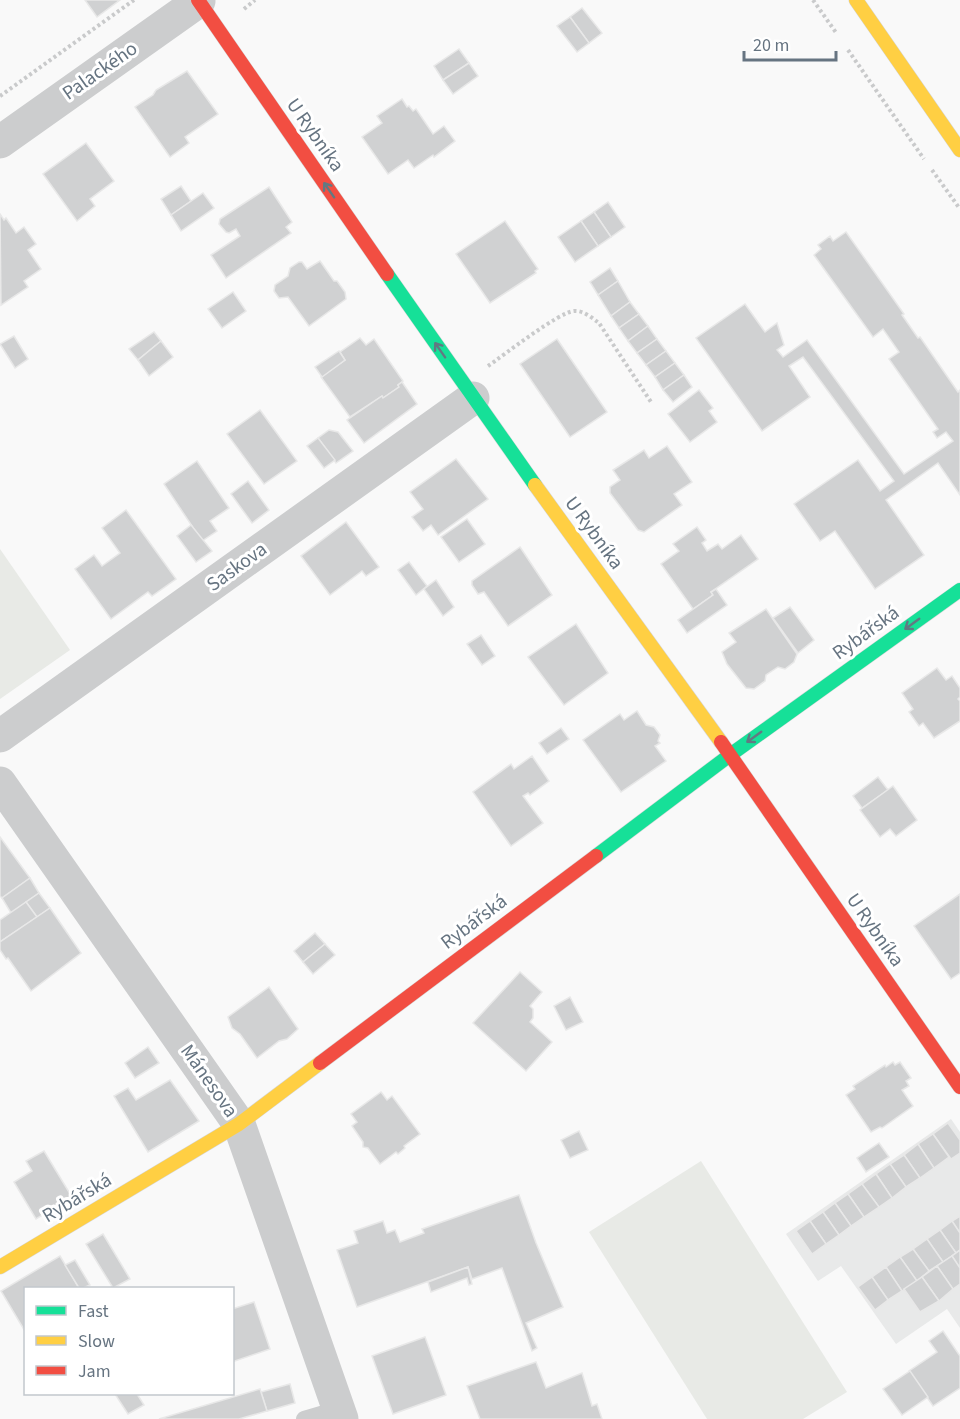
<svg xmlns="http://www.w3.org/2000/svg" width="960" height="1419" font-family="'Source Sans 3',sans-serif">
<style>
.built{fill:#e8e9e9}
.green{fill:#e8eae6}
.building{fill:#d0d1d2;stroke:#e8e8e8;stroke-width:1.5}
.lines{fill:none;stroke-linecap:round;stroke-linejoin:round}
.fast-casing{stroke:#d5d6d7;stroke-width:15}
.slow-casing{stroke:#d5d6d7;stroke-width:15}
.jam-casing{stroke:#d5d6d7;stroke-width:15}
.path{stroke:#c9cacb;stroke-width:4;stroke-dasharray:3 3;stroke-linecap:butt}
.lane{stroke:#cccdce;stroke-width:16}
.street{stroke:#cccdce;stroke-width:33}
.fast{stroke:#16e098;stroke-width:14}
.slow{stroke:#ffcf43;stroke-width:14}
.jam{stroke:#f24e42;stroke-width:14}
.oneway{stroke:#627982}
.labels{text-anchor:middle;dominant-baseline:central;stroke-width:6;stroke-linejoin:round;paint-order:stroke}
.street-label{font-size:20px;fill:#667481;stroke:#fff}
</style>
<rect width="100%" height="100%" fill="#f9f9f9"/>
<polygon class="built" points="951,1119 960,1132 960,1328 947,1309 896,1344 841,1266 818,1281 786,1234"/>
<g class="green">
<polygon points="0,549 70,650 0,699"/>
<polygon points="701,1161 847,1392 803,1419 707,1419 589,1232"/>
</g>
<g class="building">
<polygon points="85,0 120,0 97,17"/>
<polygon points="582,8 602,33 589,43 570,17"/>
<polygon points="570,17 589,43 577,52 557,26"/>
<polygon points="459,49 469,63 443,80 434,66"/>
<polygon points="469,63 478,76 453,94 443,80"/>
<polygon points="187,71 218,114 185,137 189,143 170,157 135,107 153,95 156,90"/>
<polygon points="402,99 407,107 409,106 413,111 416,109 433,134 444,126 455,141 434,157 433,155 414,168 408,160 388,174 362,137 382,123 377,116"/>
<polygon points="86,143 114,181 90,199 95,206 77,221 43,174"/>
<polygon points="181,186 191,201 171,215 161,199"/>
<polygon points="269,187 292,222 286,227 291,233 226,278 211,255 240,236 236,229 229,233 226,232 219,224 220,219"/>
<polygon points="203,193 214,208 181,231 171,215"/>
<polygon points="608,202 625,227 611,237 594,212"/>
<polygon points="594,212 611,237 598,246 581,221"/>
<polygon points="0,214 4,220 6,218 16,233 24,227 36,244 28,250 41,269 24,281 28,287 1,305"/>
<polygon points="505,221 538,269 535,271 536,273 490,303 456,254"/>
<polygon points="581,221 598,246 575,262 558,237"/>
<polygon points="846,232 904,314 902,315 918,338 920,337 958,392 960,390 960,495 938,463 886,500 924,555 875,589 835,531 820,541 794,504 858,460 880,491 894,481 803,357 789,366 810,397 762,431 696,338 745,304 765,332 777,323 784,345 777,350 783,357 807,340 904,474 953,441 946,432 937,438 933,432 938,429 889,359 899,352 883,329 873,337 814,255 821,249 818,245 830,236 833,241"/>
<polygon points="320,261 334,281 337,281 345,292 346,299 309,326 288,297 279,298 274,291 275,285 288,276 290,268 299,262 302,262 307,269"/>
<polygon points="610,268 618,281 598,295 590,282"/>
<polygon points="618,281 630,302 611,316 598,295"/>
<polygon points="233,292 246,311 222,328 208,309"/>
<polygon points="630,302 639,314 619,328 611,316"/>
<polygon points="639,314 648,326 628,341 619,328"/>
<polygon points="648,326 657,339 637,353 628,341"/>
<polygon points="154,332 161,341 138,360 129,349"/>
<polygon points="14,336 28,359 15,368 0,344"/>
<polygon points="360,338 366,345 374,339 403,381 398,385 399,387 383,398 382,396 350,417 321,377 345,360 340,352"/>
<polygon points="557,339 607,412 570,437 520,364"/>
<polygon points="657,339 666,351 646,365 637,353"/>
<polygon points="161,341 173,357 149,376 138,360"/>
<polygon points="339,351 345,360 322,377 315,367"/>
<polygon points="666,351 675,363 655,377 646,365"/>
<polygon points="675,363 684,375 663,390 655,377"/>
<polygon points="684,375 692,387 673,402 663,390"/>
<polygon points="402,382 417,404 364,443 347,420 382,396 383,398 399,387 398,385"/>
<polygon points="699,390 713,408 709,411 717,422 690,442 668,414"/>
<polygon points="260,410 297,461 264,484 227,434"/>
<polygon points="329,430 338,432 353,451 336,463 318,438"/>
<polygon points="318,438 335,460 324,468 307,446"/>
<polygon points="667,446 692,482 674,494 682,505 644,532 638,530 610,493 610,487 620,480 613,470 644,450 649,458"/>
<polygon points="456,459 488,499 438,535 431,525 423,531 412,517 423,509 410,492"/>
<polygon points="197,461 229,508 210,521 217,531 202,541 164,484"/>
<polygon points="248,481 269,510 252,523 231,494"/>
<polygon points="126,510 176,579 152,596 148,592 111,619 75,569 94,555 102,566 120,553 102,528"/>
<polygon points="467,519 485,544 459,562 441,537"/>
<polygon points="346,522 379,567 366,576 362,571 330,595 301,556"/>
<polygon points="191,525 212,551 196,562 177,536"/>
<polygon points="697,527 706,540 702,543 707,551 718,544 722,549 741,535 758,559 711,592 713,595 693,609 661,564 679,551 673,544"/>
<polygon points="520,547 552,595 508,626 484,592 478,594 472,585 472,581"/>
<polygon points="409,562 427,586 416,595 398,570"/>
<polygon points="436,580 454,607 443,616 424,589"/>
<polygon points="716,589 727,605 687,633 678,620 713,595 711,592"/>
<polygon points="790,607 814,640 798,653 773,618"/>
<polygon points="766,609 797,654 794,662 785,669 778,667 766,675 765,681 754,689 746,688 727,664 722,652 736,642 729,633"/>
<polygon points="576,624 608,673 564,705 528,657"/>
<polygon points="481,635 495,656 482,665 467,644"/>
<polygon points="937,668 946,680 952,676 960,688 960,697 958,699 960,701 960,721 934,738 923,723 919,726 909,712 913,709 902,693"/>
<polygon points="637,711 646,725 654,727 660,735 658,741 660,743 655,746 666,761 621,792 583,740 620,714 624,720"/>
<polygon points="561,728 569,739 547,754 539,743"/>
<polygon points="532,756 549,781 530,795 528,793 523,796 543,823 511,846 473,792 511,764 514,769"/>
<polygon points="878,777 888,790 862,808 853,796"/>
<polygon points="893,786 917,820 896,836 890,829 880,837 860,810"/>
<polygon points="0,837 30,878 2,898 0,896"/>
<polygon points="30,878 39,893 11,913 2,898"/>
<polygon points="39,893 50,908 37,917 26,902"/>
<polygon points="960,894 960,973 951,979 914,926"/>
<polygon points="26,902 37,917 0,942 0,920"/>
<polygon points="50,908 81,953 31,991 8,958 6,959 0,950 0,942"/>
<polygon points="315,933 325,944 303,962 294,951"/>
<polygon points="325,944 335,955 313,974 303,962"/>
<polygon points="520,972 542,992 530,1006 533,1009 533,1018 530,1022 552,1042 526,1071 473,1023"/>
<polygon points="269,987 298,1029 287,1039 279,1041 257,1058 240,1034 232,1028 228,1017"/>
<polygon points="570,997 583,1022 566,1030 554,1006"/>
<polygon points="148,1047 159,1063 135,1078 125,1063"/>
<polygon points="893,1062 895,1065 900,1062 911,1078 906,1081 909,1086 902,1090 913,1106 882,1128 880,1127 871,1132 846,1095 855,1089 853,1086 885,1065 886,1067"/>
<polygon points="170,1080 199,1121 148,1152 114,1096 128,1088 136,1100"/>
<polygon points="381,1092 387,1100 392,1096 420,1134 404,1146 405,1148 398,1154 396,1152 380,1164 368,1148 363,1147 363,1142 352,1126 357,1122 351,1114"/>
<polygon points="948,1123 960,1140 960,1153 951,1159 933,1134"/>
<polygon points="579,1131 588,1150 570,1158 561,1140"/>
<polygon points="933,1134 949,1157 934,1168 918,1144"/>
<polygon points="879,1143 889,1157 866,1172 857,1158"/>
<polygon points="918,1144 934,1168 920,1178 904,1155"/>
<polygon points="44,1151 72,1197 36,1219 14,1182 32,1171 26,1161"/>
<polygon points="904,1155 920,1178 906,1187 890,1164"/>
<polygon points="890,1164 906,1187 892,1198 876,1174"/>
<polygon points="876,1174 892,1198 879,1207 862,1184"/>
<polygon points="862,1184 879,1207 864,1217 848,1194"/>
<polygon points="848,1194 864,1217 851,1226 835,1203"/>
<polygon points="519,1195 536,1243 563,1307 526,1323 537,1348 532,1351 502,1268 472,1279 468,1267 357,1307 337,1250 358,1243 354,1231 383,1221 387,1233 395,1230 400,1242 424,1233 422,1229"/>
<polygon points="835,1203 851,1226 839,1235 823,1212"/>
<polygon points="823,1212 839,1235 826,1244 810,1221"/>
<polygon points="960,1216 960,1233 952,1221"/>
<polygon points="810,1221 826,1244 812,1254 796,1231"/>
<polygon points="952,1221 960,1233 960,1250 956,1253 940,1230"/>
<polygon points="940,1230 956,1253 943,1262 927,1239"/>
<polygon points="103,1234 130,1279 113,1288 86,1244"/>
<polygon points="927,1239 943,1262 929,1271 913,1249"/>
<polygon points="913,1249 929,1271 917,1281 900,1257"/>
<polygon points="960,1250 960,1268 952,1256"/>
<polygon points="60,1256 79,1288 26,1288 26,1333 1,1291"/>
<polygon points="952,1256 960,1268 960,1284 953,1289 937,1266"/>
<polygon points="900,1257 917,1281 902,1291 886,1267"/>
<polygon points="75,1260 90,1285 83,1288 79,1288 65,1265"/>
<polygon points="937,1266 953,1289 939,1301 922,1277"/>
<polygon points="468,1267 472,1284 469,1285 467,1278 431,1292 428,1282"/>
<polygon points="886,1267 902,1291 888,1300 872,1277"/>
<polygon points="872,1277 888,1300 875,1310 858,1287"/>
<polygon points="922,1277 939,1301 920,1312 904,1289"/>
<polygon points="254,1302 270,1349 232,1362 232,1309"/>
<polygon points="943,1331 960,1356 960,1388 933,1406 909,1371 937,1352 929,1341"/>
<polygon points="425,1337 446,1395 393,1414 372,1356"/>
<polygon points="536,1362 546,1388 582,1373 592,1406 597,1404 602,1419 480,1419 467,1386"/>
<polygon points="910,1371 928,1397 902,1415 883,1389"/>
<polygon points="290,1384 295,1403 267,1411 261,1392"/>
<polygon points="260,1389 267,1411 239,1419 159,1419"/>
<polygon points="115,1394 137,1394 144,1405 128,1414"/>
</g>
<g class="lines">
<defs>
<g id="fast">
<polyline points="387,274 535,485"/>
<polyline points="596,856 730,755 960,590"/>
</g>
<g id="slow">
<polyline points="856,0 960,150"/>
<polyline points="535,485 721,742"/>
<polyline points="0,1267 239,1124 320,1063"/>
</g>
<g id="jam">
<polyline points="198,0 387,274"/>
<polyline points="721,742 960,1087"/>
<polyline points="320,1063 596,856"/>
</g>
</defs>
<use href="#fast" class="fast-casing"/>
<use href="#slow" class="slow-casing"/>
<use href="#jam" class="jam-casing"/>
<g class="path">
<polyline points="813,0 837,34"/>
<polyline points="244,9 255,0"/>
<polyline points="848,50 924,159"/>
<polyline points="0,96 134,0"/>
<polyline points="932,170 960,209"/>
<path d="M 488,366 C 504,355 559,312 574,311 C 583,310 592,318 599,323 L 651,402"/>
</g>
<polyline class="lane" points="304,1419 338,1409"/>
<g class="street">
<polyline points="0,142 199,1"/>
<polyline points="0,736 473,398"/>
<polyline points="0,783 239,1124 342,1419"/>
</g>
<use href="#fast" class="fast"/>
<use href="#slow" class="slow"/>
<use href="#jam" class="jam"/>
</g>
<defs><path id="oneway-shaft" d="M-6 0H5M1.5-3L5.5 0L1.5 3" fill="none" stroke-width="1.6" stroke-linecap="round" stroke-linejoin="round" transform="scale(1.5)"/></defs>
<g class="oneway">
<use href="#oneway-shaft" transform="translate(329 190) rotate(-125)"/>
<use href="#oneway-shaft" transform="translate(440 350) rotate(-125)"/>
<use href="#oneway-shaft" transform="translate(912 624) rotate(144)"/>
<use href="#oneway-shaft" transform="translate(754 737) rotate(144)"/>
</g>
<g class="labels">
<g class="street-label">
<text transform="translate(100 71) rotate(-35)">Palackého</text>
<text transform="translate(315 135) rotate(55)">U Rybníka</text>
<text transform="translate(594 533) rotate(54)">U Rybníka</text>
<text transform="translate(237 567) rotate(-36)">Saskova</text>
<text transform="translate(866 633) rotate(-36)">Rybářská</text>
<text transform="translate(474 922) rotate(-37)">Rybářská</text>
<text transform="translate(875 930) rotate(55)">U Rybníka</text>
<text transform="translate(209 1081) rotate(55)">Mánesova</text>
<text transform="translate(77 1198) rotate(-31)">Rybářská</text>
</g>
</g>
<rect x="24" y="1287" width="210" height="108" fill="#ffffff" stroke="#c2c7cd" stroke-width="1.5"/>
<rect x="36" y="1306" width="30" height="9" fill="#16e098" stroke="#c2c7cd" stroke-width="1.5"/>
<text x="78" y="1317" font-size="18" fill="#667481">Fast</text>
<rect x="36" y="1336" width="30" height="9" fill="#ffcf43" stroke="#c2c7cd" stroke-width="1.5"/>
<text x="78" y="1347" font-size="18" fill="#667481">Slow</text>
<rect x="36" y="1366" width="30" height="9" fill="#f24e42" stroke="#c2c7cd" stroke-width="1.5"/>
<text x="78" y="1377" font-size="18" fill="#667481">Jam</text>
<path d="M744 51v9h92v-9" fill="none" stroke="#667481" stroke-width="3"/>
<text x="753" y="51" font-size="18" fill="#667481" stroke="#ffffff" stroke-width="4.5" paint-order="stroke">20 m</text>
</svg>
